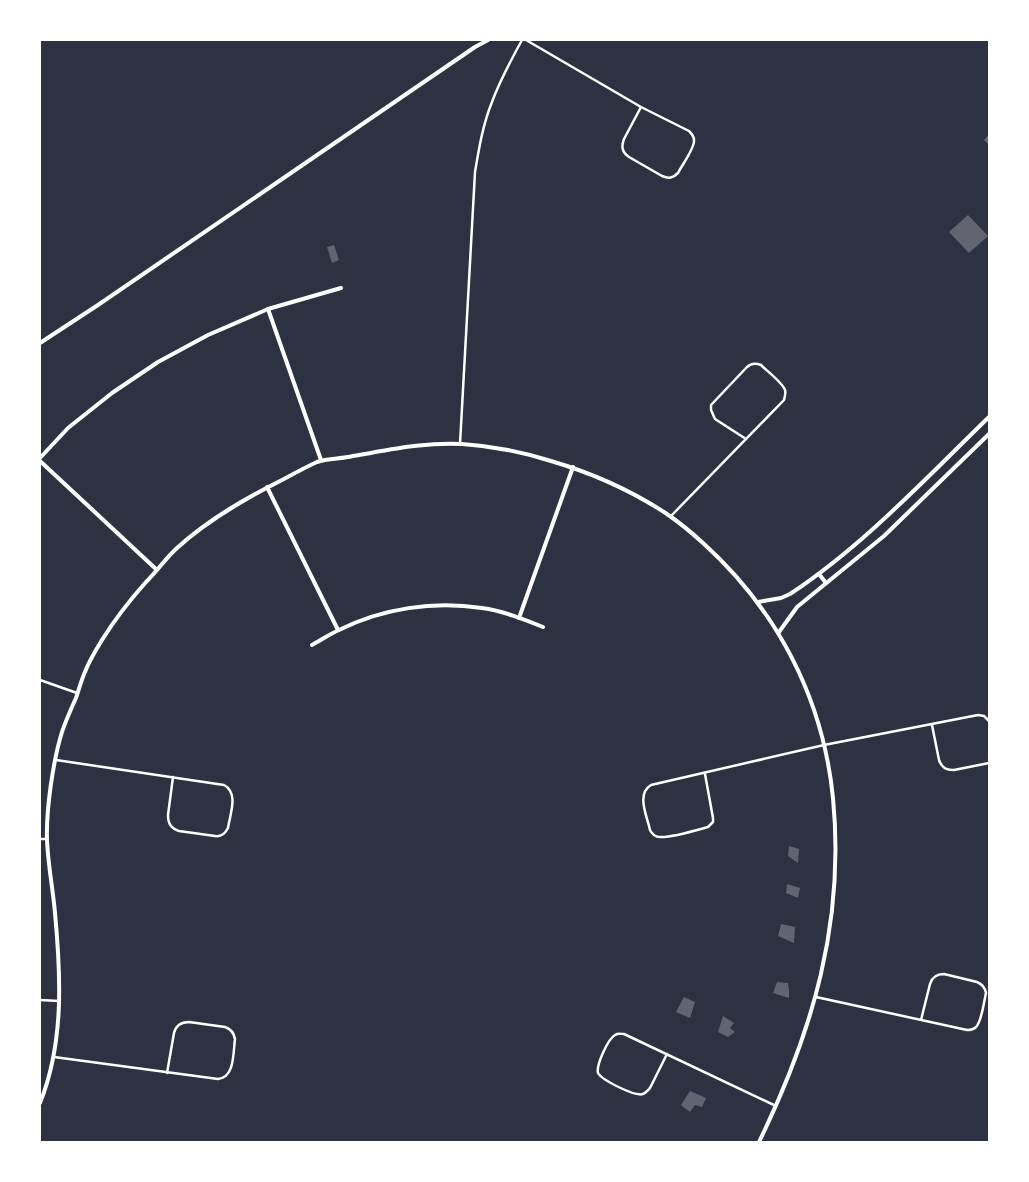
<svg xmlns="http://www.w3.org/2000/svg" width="1029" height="1182" font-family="'Asap Condensed',sans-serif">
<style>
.building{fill:#626471}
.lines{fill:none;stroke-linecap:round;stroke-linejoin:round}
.service{stroke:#fff;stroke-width:2.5}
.minor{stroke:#fff;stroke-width:4}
</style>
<rect width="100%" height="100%" fill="#2d3142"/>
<g class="building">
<polygon points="989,134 989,145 984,140"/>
<polygon points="968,215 988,236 969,253 949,232"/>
<polygon points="334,245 339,260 332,263 327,247"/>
<polygon points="789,846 799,849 798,863 788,856"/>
<polygon points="787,884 800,888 798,898 786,893"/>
<polygon points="781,924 795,927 794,943 778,936"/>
<polygon points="777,982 788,983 789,991 789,998 773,993"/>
<polygon points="684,997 695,1002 690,1018 676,1012"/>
<polygon points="723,1016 734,1023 730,1028 735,1032 728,1037 718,1032"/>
<polygon points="690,1091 706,1098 702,1107 695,1105 690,1112 681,1105"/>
</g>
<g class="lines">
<g class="service">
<path d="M 526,40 L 641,107 L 689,131 C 691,133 694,136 694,140 C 695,148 682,165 678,173 C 673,178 669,179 662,176 L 629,157 C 622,152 621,147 624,139 L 641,107"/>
<path d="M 460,444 L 475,172 C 479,148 483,124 492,102 C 500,80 511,60 522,40"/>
<path d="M 671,516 L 784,400 C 785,396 786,393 785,390 C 783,383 767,371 761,365 C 756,363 751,363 747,367 L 711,405 L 711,410 L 715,419 L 746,439"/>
<polyline points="40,680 77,693"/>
<path d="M 932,725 L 939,760 C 942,768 946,770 954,770 L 989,763"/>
<path d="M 56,760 L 224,785 C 239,793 230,814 228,828 C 225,834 221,837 215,836 L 179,831 C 171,828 168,824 168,815 L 173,777"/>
<path d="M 705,774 L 713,818 L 713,822 L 708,827 C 697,830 670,838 660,837 C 655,837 652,834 650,830 C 647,816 636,794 651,785 L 824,745 L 978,715 L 984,716 L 989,721"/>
<polyline points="40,839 47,839"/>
<path d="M 816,997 L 967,1030 C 970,1030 974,1029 976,1027 C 982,1021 984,1001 986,993 C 985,987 982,984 977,982 L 944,974 C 936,974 932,977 930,984 L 921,1020"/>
<polyline points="40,1000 59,1001"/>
<path d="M 667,1054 L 650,1088 C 648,1090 646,1093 643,1094 C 635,1097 602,1080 598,1073 C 596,1065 608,1039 615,1035 C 618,1033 621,1034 624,1034 L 776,1106"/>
<path d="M 54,1057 L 218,1079 C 235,1077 233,1053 235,1039 C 234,1033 231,1029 225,1027 L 189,1022 C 181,1022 176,1025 174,1033 L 167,1073"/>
</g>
<g class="minor">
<polyline points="268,309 321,460"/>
<polyline points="40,343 98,305 475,47 488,40"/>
<polyline points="40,458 68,428 112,393 158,362 208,335 268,309 341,288"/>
<polyline points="40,461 157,570"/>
<polyline points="267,487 338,630"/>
<polyline points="819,574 826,583"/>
<path d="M 758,602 L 781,598 L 790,594 C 864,545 925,479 989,417"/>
<polyline points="519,618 573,467"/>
<polyline points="779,632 797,607 884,536 989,434"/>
<path d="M 312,645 C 321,640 330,634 339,630 C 383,608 433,601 482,608 C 503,611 523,619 543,627"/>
<path d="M 40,1103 C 64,1043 61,977 55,913 C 53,889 48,865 47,840 C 46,810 53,761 62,732 C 66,720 71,709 76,698 C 79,689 81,681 85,672 C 89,661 96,650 102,640 C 115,619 130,600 146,582 C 157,571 166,558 177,548 C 209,519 246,498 284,479 C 295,473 306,467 317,462 C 328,458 341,459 353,456 C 389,450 425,442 462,444 C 492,446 523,452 551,461 C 592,473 632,491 667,514 C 680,523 692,533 703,543 C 777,610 823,698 833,798 C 845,922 813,1031 759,1142"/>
</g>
</g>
<rect width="1029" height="1182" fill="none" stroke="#ffffff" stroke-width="82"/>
</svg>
